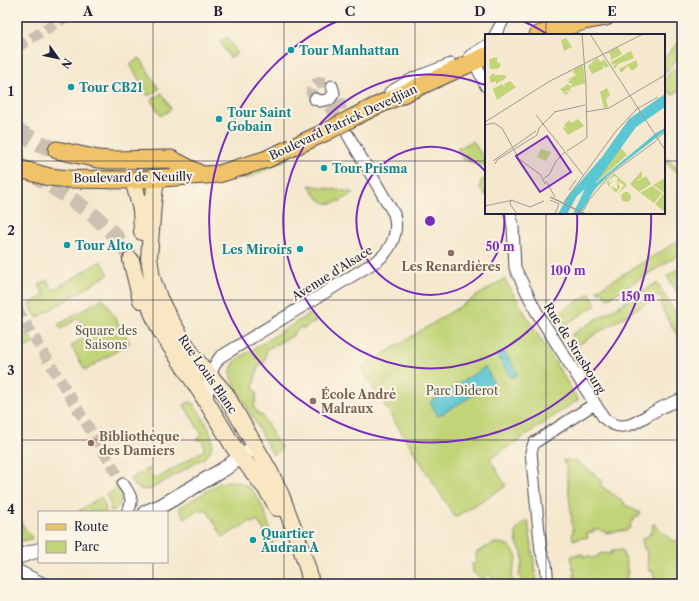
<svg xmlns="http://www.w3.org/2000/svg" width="699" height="601" font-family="'Libre Caslon Text',serif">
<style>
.green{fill:#c1d478;stroke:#727b5a}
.water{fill:#5bc7d2;stroke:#3e7486}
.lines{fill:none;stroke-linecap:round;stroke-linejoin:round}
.minor-tunnel{stroke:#cbc0b1;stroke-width:11;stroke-dasharray:11 5.5;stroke-linecap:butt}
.secondary-tunnel{stroke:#cbc0b1;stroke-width:16;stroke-dasharray:16 8;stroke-linecap:butt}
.primary-tunnel{stroke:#cbc0b1;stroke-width:17;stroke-dasharray:17 8;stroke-linecap:butt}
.minor-casing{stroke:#424051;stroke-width:13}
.tertiary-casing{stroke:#424051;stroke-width:16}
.secondary-casing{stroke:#424051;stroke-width:18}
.primary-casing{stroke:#424051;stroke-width:19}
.minor{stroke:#fff;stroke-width:11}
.tertiary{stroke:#fff;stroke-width:14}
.secondary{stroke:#f9e7c3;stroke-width:16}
.primary{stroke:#f1c369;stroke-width:17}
.primary-bridge-casing{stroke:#424051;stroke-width:19;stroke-linecap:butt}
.primary-bridge{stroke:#f1c369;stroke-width:17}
.grid{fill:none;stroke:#22223b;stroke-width:1;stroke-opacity:0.55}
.ring{fill:none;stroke:#7b2cbf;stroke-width:2}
.culture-dot{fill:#0f9aa8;stroke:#fcf5e5;stroke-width:1.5}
.education-dot{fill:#8d6e63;stroke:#fcf5e5;stroke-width:1.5}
.labels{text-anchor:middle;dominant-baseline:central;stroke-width:4;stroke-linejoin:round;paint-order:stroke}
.culture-label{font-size:12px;font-weight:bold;fill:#0d838f;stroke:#fcf5e5;text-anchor:start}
.street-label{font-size:12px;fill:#22223b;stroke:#fcf5e5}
.education-label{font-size:12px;font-weight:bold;fill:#785e54;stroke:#fcf5e5;text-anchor:start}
.park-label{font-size:12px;fill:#52574d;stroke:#fcf5e5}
.inset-road{fill:none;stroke:#a19993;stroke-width:1}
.view{fill:#7b2cbf;fill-opacity:0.15;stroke:#7b2cbf;stroke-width:2}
.inset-edge{fill:none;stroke:#22223b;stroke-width:2}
.centre{fill:#7b2cbf;stroke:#fcf5e5;stroke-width:2}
.ring-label{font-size:12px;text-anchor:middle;font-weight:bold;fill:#7b2cbf;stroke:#fcf5e5;stroke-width:4;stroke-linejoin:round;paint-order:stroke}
.neatline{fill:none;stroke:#22223b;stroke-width:1.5}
.grid-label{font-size:13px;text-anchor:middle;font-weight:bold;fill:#22223b}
</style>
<rect width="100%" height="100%" fill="#fcf5e5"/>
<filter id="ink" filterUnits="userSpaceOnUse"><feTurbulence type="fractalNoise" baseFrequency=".025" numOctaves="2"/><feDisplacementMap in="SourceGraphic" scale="8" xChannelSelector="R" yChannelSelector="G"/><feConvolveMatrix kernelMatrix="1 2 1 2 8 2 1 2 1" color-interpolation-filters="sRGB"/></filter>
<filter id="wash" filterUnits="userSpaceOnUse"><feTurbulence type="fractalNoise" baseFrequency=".012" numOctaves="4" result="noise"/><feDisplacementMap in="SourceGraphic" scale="16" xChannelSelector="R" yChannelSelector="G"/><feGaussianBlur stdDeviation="0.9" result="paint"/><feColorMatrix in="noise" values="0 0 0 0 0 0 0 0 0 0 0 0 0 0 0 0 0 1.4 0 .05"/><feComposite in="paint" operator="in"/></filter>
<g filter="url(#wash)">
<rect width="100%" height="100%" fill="#f5e8ce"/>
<g class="green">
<polygon points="227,37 237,53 230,58 220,41"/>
<polygon points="682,40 682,53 664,74 664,59 672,49"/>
<polygon points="140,58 159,89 148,96 130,64"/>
<polygon points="673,69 682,74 682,77 678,91 672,95 664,87 664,80"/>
<polygon points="162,93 171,109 161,116 151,100"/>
<polygon points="473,141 486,162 483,166 476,163 463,159 457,149"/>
<polygon points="291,157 245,180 243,176"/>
<polygon points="664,157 682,170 682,175 664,162"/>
<polygon points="486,178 486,196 480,187 481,181"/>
<path d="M 309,185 L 354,193 C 332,207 323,209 309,185 Z"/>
<polygon points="680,240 682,244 682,253 607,299 602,291 598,293 597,290"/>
<polygon points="101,261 109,274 37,318 29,305 44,295 39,285 47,280 53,290"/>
<polygon points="682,267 682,281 679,283 682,288 682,300 667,276"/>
<polygon points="504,279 578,400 490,459 506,486 455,517 361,368"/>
<polygon points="657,283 682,324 682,344 661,307 662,301 659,295 578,345 571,335"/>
<polygon points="590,294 596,305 565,325 558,313"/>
<polygon points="103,298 130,343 85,370 71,346 89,335 78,318 61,329 58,325"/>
<path d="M 311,313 L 316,321 L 303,329 L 302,327 L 293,333 L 294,335 L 267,349 L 264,363 L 258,367 L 253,387 L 257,394 L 254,407 L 259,415 L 261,414 L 272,432 L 271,433 L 282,448 L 273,455 L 232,380 C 229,371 232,364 239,358 Z"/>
<polygon points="27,332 34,343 20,351 17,350 17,338"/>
<path d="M 189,402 L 193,403 C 202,418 224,442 204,458 L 151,489 C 141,492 135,487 130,479 L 149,468 L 149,472 L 151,476 L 158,478 L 203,451 C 206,445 203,440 196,439 L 202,435 L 184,405 Z"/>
<polygon points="563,460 576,461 603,481 600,485 625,503 624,504 638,512 640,512 638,517 636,516 629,526 631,527 627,530 605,533 605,531 601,531 600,529 593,530 593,532 587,533 588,537 573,540 572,533 573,532 566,466 565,464 564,464"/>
<path d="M 229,481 C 261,480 268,521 273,545 L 257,520 L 252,523 L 251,521 L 223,537 L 206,509 L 201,512 L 200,509 L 185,518 L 179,508 L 220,483 Z"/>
<path d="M 120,486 C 124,497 122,506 111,512 L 110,503 L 106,495 Z"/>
<polygon points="101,497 105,505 106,512 77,512"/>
<polygon points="17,517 28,533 32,537 31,539 17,542"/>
<path d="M 528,520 L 537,584 L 524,584 L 519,576 C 519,570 523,564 523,557 C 522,551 519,548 517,543 C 513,532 519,524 528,520 Z"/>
<polygon points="653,524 655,524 655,526 673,541 675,540 682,545 682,584 653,584 655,583 653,571 649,571 646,549 644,549 642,540 644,537 646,538 653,529 652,527"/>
<path d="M 495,543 C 508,543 510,546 517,557 L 511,578 L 517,584 L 500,584 L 488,574 L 483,580 L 473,572 L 472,564 L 477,563 L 476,554 L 477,552 Z"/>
<polygon points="621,550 623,551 623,557 625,557 628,574 626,574 629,584 578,584 577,579 575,579 574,573 575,570 573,569 571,557 573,555 583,554 583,557 589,556 591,558 597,557 599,554 607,553 608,554 611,554 612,551"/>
</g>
<g class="water">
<polygon points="504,351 518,374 511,378 497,355"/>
<polygon points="485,367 494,383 438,416 430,402"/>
</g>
</g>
<g filter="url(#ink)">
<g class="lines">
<g class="minor-tunnel">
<polyline points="17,47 66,17"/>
<path d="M 315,99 L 311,92 C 312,83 318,82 326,82 L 332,86"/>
<polyline points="339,99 342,112 339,121"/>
<polyline points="329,107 344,129"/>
<polyline points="17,309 123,484"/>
</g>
<path class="secondary-tunnel" d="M 32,173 C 65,196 114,222 131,260"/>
<polyline class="primary-tunnel" points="17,131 41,144 57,150"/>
<defs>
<g id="minor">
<polyline points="495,35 505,17"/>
<polyline points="470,56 486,46"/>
<polyline points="474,61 486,86"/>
<polyline points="390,92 414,78 451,64"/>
<polyline points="315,99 321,101 330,99 334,93 332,86"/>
<path d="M 510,213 L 513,226 L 515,268 L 536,311 L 604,418 C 624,437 640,418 659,409 C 666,405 674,402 682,399"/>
<path d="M 208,403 C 206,387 210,370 220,357 L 378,260 C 392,249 399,232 394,214 L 348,135"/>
<path d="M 123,484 C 130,494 135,501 127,512"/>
<polyline points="17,570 44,584"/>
<polyline points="548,584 546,564 541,551 531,452 534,443 591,406 596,406"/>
</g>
<g id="tertiary">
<polyline points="146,512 161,506 224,469 250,450"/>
<polyline points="17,557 39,550"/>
</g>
<g id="secondary">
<polyline points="156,179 153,204 149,258 152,278 159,298 168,316 194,358 225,393 271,474 281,495 300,545 308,570 311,584"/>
<polyline points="133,180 141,210 142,232"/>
<polyline points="131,260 141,300"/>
<polyline points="145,285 152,312 160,330 200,391 235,449 266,489 272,498 277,508"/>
</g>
<g id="primary">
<polyline points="538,35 584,21 606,17"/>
<polyline points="350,119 372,108 486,56"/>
<polyline points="57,150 98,159 111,160 171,159 202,175"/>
<polyline points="17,168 49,177 69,179 133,180 219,174 267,159 328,131"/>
</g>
</defs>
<use href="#minor" class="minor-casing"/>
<use href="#tertiary" class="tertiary-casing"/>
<use href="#secondary" class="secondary-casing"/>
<use href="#primary" class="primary-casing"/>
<use href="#minor" class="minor"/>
<use href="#tertiary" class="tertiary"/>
<use href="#secondary" class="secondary"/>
<use href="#primary" class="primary"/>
<defs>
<polyline id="primary-bridge" points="328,131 350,119"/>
</defs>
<use href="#primary-bridge" class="primary-bridge-casing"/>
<use href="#primary-bridge" class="primary-bridge"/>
</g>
</g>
<path class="grid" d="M 153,17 L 153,512M 284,17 L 284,584M 415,17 L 415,584M 546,17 L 546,35M 17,161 L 486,161M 664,161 L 682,161M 546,213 L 546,584M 17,300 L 682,300M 17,440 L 682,440M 153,562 L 153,584"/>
<g class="ring">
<path d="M504 213A74 74 0 1 1 486 172"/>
<path d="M577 213A147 147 0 1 1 485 85"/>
<path d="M516 18A221 221 0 0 1 549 35M651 213A221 221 0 1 1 344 18"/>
</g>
<g class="culture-dot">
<circle cx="291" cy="50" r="4"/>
<circle cx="71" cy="87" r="4"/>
<circle cx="219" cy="119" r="4"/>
<circle cx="324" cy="168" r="4"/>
<circle cx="67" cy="245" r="4"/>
<circle cx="300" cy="249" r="4"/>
<circle cx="253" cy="540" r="4"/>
</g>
<g class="education-dot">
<circle cx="451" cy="253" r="4"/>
<circle cx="313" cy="401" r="4"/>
<circle cx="91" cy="443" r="4"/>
</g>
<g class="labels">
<g class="culture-label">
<text x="299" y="50">Tour Manhattan</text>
<text x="79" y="87">Tour CB21</text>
<text x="227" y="112">Tour Saint<tspan x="227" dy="14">Gobain</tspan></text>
<text x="332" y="168">Tour Prisma</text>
<text x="75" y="245">Tour Alto</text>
<text x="292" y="249" text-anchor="end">Les Miroirs</text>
<text x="261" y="533">Quartier<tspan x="261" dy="14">Audran A</tspan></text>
</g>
<g class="street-label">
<text transform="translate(343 122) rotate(-25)">Boulevard Patrick Devedjian</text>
<text transform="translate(133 177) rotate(-1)">Boulevard de Neuilly</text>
<text transform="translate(332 273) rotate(-32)">Avenue d'Alsace</text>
<text transform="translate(575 348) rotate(58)">Rue de Strasbourg</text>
<text transform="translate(208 374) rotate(55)">Rue Louis Blanc</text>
</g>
<g class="education-label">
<text x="451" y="266" text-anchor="middle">Les Renardières</text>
<text x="321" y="394">École André<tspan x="321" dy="14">Malraux</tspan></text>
<text x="99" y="436">Bibliothèque<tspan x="99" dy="14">des Damiers</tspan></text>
</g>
<g class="park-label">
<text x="106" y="330">Square des<tspan x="106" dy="14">Saisons</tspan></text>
<text x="462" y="390">Parc Diderot</text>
</g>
</g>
<g transform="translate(485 34)">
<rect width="180" height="180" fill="#f5e8ce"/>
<path d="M 81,4 L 87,13 L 79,17 L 76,6 ZM 133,13 L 137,20 L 126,26 L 125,19 L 120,20 ZM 146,17 L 149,24 L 133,30 L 130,35 L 128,32 L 132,29 L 127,31 L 126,28 ZM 12,23 L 12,27 L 16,31 L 13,35 L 5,35 L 4,25 ZM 112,24 L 116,28 L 119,25 L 124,32 L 120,34 L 118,31 L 118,35 L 107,40 L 103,32 ZM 151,26 L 153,32 L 147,37 L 143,32 L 136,39 L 134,35 ZM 98,30 L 100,49 L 85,54 L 86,60 L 84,56 L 79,58 L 84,58 L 81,61 L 75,55 L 83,50 L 85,52 L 88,51 L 83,48 L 86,45 L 79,48 L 91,41 L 88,38 L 90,35 L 66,47 ZM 8,39 L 10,41 L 20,41 L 21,44 L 11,50 L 11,47 L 6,49 L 4,43 ZM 25,47 L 31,53 L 12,66 L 8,55 L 17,50 L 20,53 L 19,50 ZM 122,54 L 125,61 L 121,65 L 123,73 L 119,74 L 115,58 ZM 93,85 L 99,92 L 83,101 L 77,93 L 81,94 L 79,91 L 84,86 L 86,89 ZM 135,113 L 142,121 L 113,147 L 113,143 ZM 56,115 L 66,118 L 61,127 L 52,123 ZM 157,137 L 157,144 L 152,146 L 153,147 L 161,142 L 166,150 L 154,158 L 145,150 ZM 129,139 L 142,151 L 132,161 L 139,151 L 132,147 L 135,153 L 131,159 L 125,152 L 132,155 L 132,145 L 133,144 L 129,142 L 123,147 L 125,149 L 130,145 L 124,151 L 124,153 L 128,157 L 123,152 L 123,149 L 120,150 ZM 180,144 L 180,160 L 175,156 L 177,154 L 175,156 L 168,151 ZM 167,152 L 177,159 L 169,169 L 155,159 ZM136 163a5 5 0 1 1 10 0a5 5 0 1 1-10 0ZM 178,160 L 180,162 L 180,178 L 170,170 Z" fill="#c1d478"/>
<path d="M 180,60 L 180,73 L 151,93 L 110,150 L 171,99 L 180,94 L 180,97 L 127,138 L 110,155 L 95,180 L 88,180 L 100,155 L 92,162 L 82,180 L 73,180 L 83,162 L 117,123 L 144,85 Z" fill="#5bc7d2"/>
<path class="inset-road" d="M 105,0 L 180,116M 150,76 L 173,63M 69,78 L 100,71M 100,78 L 124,74 L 180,41M 51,81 L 81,119M 0,88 L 65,47 L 158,0M 0,91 L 9,89 L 17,94 L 34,125 L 56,141 L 60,150M 171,106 L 180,98M 82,117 L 102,104 L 101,51 L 97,0M 81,119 L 98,141M 8,127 L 51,97M 10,130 L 12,126 L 52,101 L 54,94 L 71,77M 59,144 L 64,141 L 71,127 L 80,118M 61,147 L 70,163M 84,156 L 91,146M 65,163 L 99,180M 66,163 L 101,180M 65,166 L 74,170 L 70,180M 79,168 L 131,97 L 151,76M 0,172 L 28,166M 98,177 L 104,166 L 127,139 L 171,107M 32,180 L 25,170 L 26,166 L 45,173 L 59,167"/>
<path class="view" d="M 62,102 L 86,138 L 55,158 L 31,122 Z"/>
<rect width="180" height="180" class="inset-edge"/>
</g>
<circle cx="430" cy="221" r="6" class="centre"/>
<g class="ring-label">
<text x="500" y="251">50 m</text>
<text x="568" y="275">100 m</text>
<text x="638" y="301">150 m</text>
</g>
<rect width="699" height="601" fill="none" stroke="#fcf5e5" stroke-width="44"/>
<rect x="38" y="511" width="130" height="52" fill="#fcf5e5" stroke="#a5a1a1"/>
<rect x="46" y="524" width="20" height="6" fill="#f1c369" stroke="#a5a1a1"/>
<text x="74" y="531" font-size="12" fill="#22223b">Route</text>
<rect x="46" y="541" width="20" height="12" fill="#c1d478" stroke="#a5a1a1"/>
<text x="74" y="551" font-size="12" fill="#22223b">Parc</text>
<g transform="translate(58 58) rotate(123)" stroke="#fcf5e5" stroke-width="3" paint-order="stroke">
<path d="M0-3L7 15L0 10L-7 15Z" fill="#22223b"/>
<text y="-6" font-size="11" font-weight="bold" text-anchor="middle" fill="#22223b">N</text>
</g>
<rect x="22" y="22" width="655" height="557" class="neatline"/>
<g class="grid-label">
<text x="88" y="16">A</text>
<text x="218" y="16">B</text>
<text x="350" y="16">C</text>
<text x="480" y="16">D</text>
<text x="612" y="16">E</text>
<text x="11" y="96">1</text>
<text x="11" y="235">2</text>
<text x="11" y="375">3</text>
<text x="11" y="514">4</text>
</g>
</svg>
